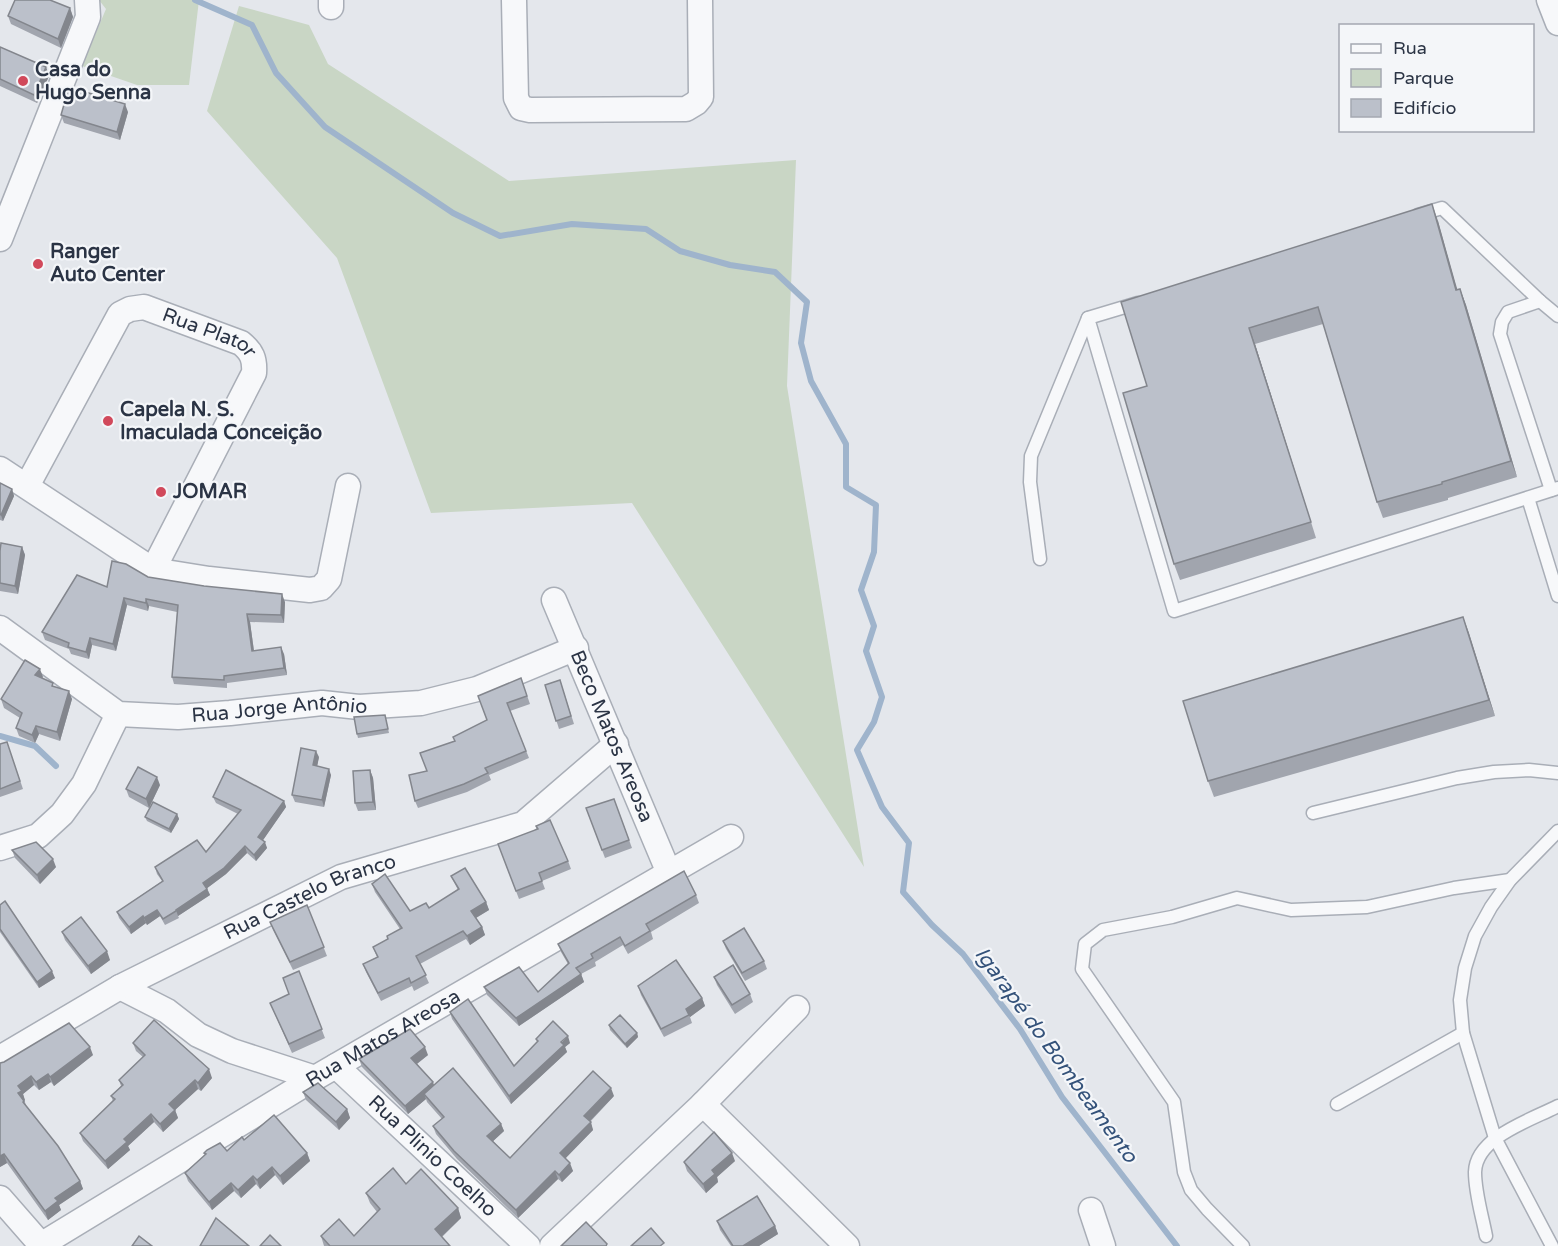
<svg xmlns="http://www.w3.org/2000/svg" width="1558" height="1246" font-family="'Varela Round',sans-serif">
<style>
.green{fill:#c9d6c5}
.lines{fill:none;stroke-linecap:round;stroke-linejoin:round}
.stream{stroke:#9fb4cc;stroke-width:6}
.lane-casing{stroke:#a9aeb7;stroke-width:15}
.street-casing{stroke:#a9aeb7;stroke-width:27}
.lane{stroke:#f7f8fa;stroke-width:12}
.street{stroke:#f7f8fa;stroke-width:24}
.wall{fill:#a1a5ae}
.shaded-wall{fill:#83868d}
.building{fill:#bbc0ca;stroke:#83868d;stroke-width:1.5}
.poi-dot{fill:#d1495b;stroke:#f4f6f9;stroke-width:2}
.labels{text-anchor:middle;dominant-baseline:central;stroke-width:4.5;stroke-linejoin:round;paint-order:stroke}
.poi-label{font-size:20px;font-weight:bold;fill:#2b3445;stroke:#f4f6f9;text-anchor:start}
.street-label{font-size:20px;fill:#2b3445;stroke:#f4f6f9}
.water-label{font-size:21px;font-style:italic;fill:#34527a;stroke:#f4f6f9}
</style>
<rect width="100%" height="100%" fill="#e4e7ec"/>
<g class="green">
<polygon points="99,0 199,0 189,85 137,85 82,66 106,9"/>
<polygon points="239,6 309,25 328,64 509,181 796,160 787,386 864,867 632,503 431,513 337,258 207,111"/>
</g>
<g class="lines">
<g class="stream">
<polyline points="195,0 252,25 276,73 325,127 453,213 500,236 572,224 646,229 680,251 730,265 775,272 807,302 801,343 811,381 846,444 846,487 876,505 874,552 861,590 874,626 866,651 882,697 874,722 857,750 882,807 909,843 903,892 932,925 963,954 1020,1029 1062,1097 1177,1246"/>
<polyline points="0,736 35,746 56,766"/>
</g>
<defs>
<g id="lane">
<polyline points="1418,215 1442,208 1540,301 1558,316"/>
<polyline points="1540,301 1508,312 1502,322 1500,334 1551,490"/>
<polyline points="1138,303 1088,318 1174,611 1558,488"/>
<polyline points="1528,498 1558,596"/>
<polyline points="1040,559 1030,482 1031,456 1088,318"/>
<polyline points="1313,813 1457,778 1494,772 1529,770 1558,773"/>
<polyline points="1337,1104 1463,1033"/>
<path d="M 1486,1236 C 1482,1215 1475,1193 1475,1172 C 1476,1137 1531,1120 1558,1106"/>
<polyline points="1243,1246 1207,1209 1191,1190 1184,1172 1174,1102 1082,969 1085,944 1103,930 1172,917 1237,898 1291,910 1367,907 1454,888 1510,880"/>
<polyline points="1552,1246 1495,1138 1463,1033 1460,1000 1465,968 1475,936 1491,907 1510,880 1558,831"/>
</g>
<g id="street">
<polyline points="331,0 331,7"/>
<polyline points="514,0 516,98 521,108 530,110 686,109 696,103 701,97 700,0"/>
<polyline points="1549,0 1558,23"/>
<polyline points="0,239 88,17 87,0"/>
<polyline points="0,469 153,570 209,579 310,590 321,588 329,579 348,486"/>
<path id="s1" d="M 27,486 L 120,314 L 130,309 L 144,307 L 241,343 C 252,352 255,359 254,373 L 153,570"/>
<path id="s2" d="M 554,600 L 669,873"/>
<path id="s3" d="M 0,628 L 118,714 L 178,717 L 230,713 L 322,703 L 359,707 L 421,703 L 477,689 L 576,648"/>
<polyline points="0,848 38,836 62,814 84,784 118,714"/>
<polyline points="120,987 167,1011 198,1035 232,1051 315,1078"/>
<path id="s4" d="M 0,1058 L 120,987 L 341,877 L 523,824 L 616,744"/>
<path id="s5" d="M 336,1066 L 528,1246"/>
<polyline points="703,1104 847,1246"/>
<polyline points="0,1198 42,1246"/>
<polyline points="1091,1210 1103,1246"/>
<path id="s6" d="M 39,1246 L 315,1078 L 731,837"/>
<polyline points="552,1246 703,1104 797,1008"/>
</g>
</defs>
<use href="#lane" class="lane-casing"/>
<use href="#street" class="street-casing"/>
<use href="#lane" class="lane"/>
<use href="#street" class="street"/>
</g>
<g class="wall">
<polygon points="70,8 73,17 61,48 11,24 8,16"/>
<polygon points="0,47 46,67 49,76 37,103 0,86"/>
<polygon points="128,112 120,140 64,123 61,115"/>
<polygon points="1438,221 1457,290 1460,289 1466,305 1517,477 1448,498 1448,500 1383,518 1377,502 1323,324 1255,344 1316,538 1180,580 1174,564 1147,386"/>
<polygon points="0,483 12,489 14,496 3,521 0,520"/>
<polygon points="22,547 25,555 18,594 0,591 0,551"/>
<polygon points="148,577 285,602 284,623 250,622 254,651 284,654 287,675 227,683 227,688 174,684 172,677 177,612 149,606 148,611 127,605 116,651 92,645 89,659 71,654 69,649 45,640 42,632 107,587"/>
<polygon points="1463,617 1495,716 1214,797 1208,781"/>
<polygon points="43,677 42,678 72,699 60,741 39,734 35,743 19,736 16,728 20,718 4,708 1,699"/>
<polygon points="521,678 530,704 510,711 529,758 489,775 491,780 467,792 418,808 415,801 427,771 486,720"/>
<polygon points="560,680 574,724 559,729 545,685"/>
<polygon points="385,715 389,733 358,738 357,734"/>
<polygon points="7,742 23,789 0,797 0,744"/>
<polygon points="319,757 317,766 331,775 324,807 295,802 292,795"/>
<polygon points="370,770 373,778 376,810 358,811 355,803"/>
<polygon points="160,785 149,808 129,797 126,789"/>
<polygon points="213,797 284,801 286,807 263,840 267,848 256,861 247,853 226,874 207,888 210,895 178,916 179,918 165,925 160,916 147,925 146,923 131,934 119,918 117,912 162,881 157,874 155,867 206,852 238,814 216,803"/>
<polygon points="614,799 632,848 605,858 586,808"/>
<polygon points="177,814 179,819 171,833 147,821 145,817"/>
<polygon points="538,829 568,861 571,869 542,881 545,889 519,899 498,844"/>
<polygon points="12,850 56,867 40,884 15,858"/>
<polygon points="451,876 486,902 489,910 476,918 482,927 485,935 470,945 466,939 420,964 429,983 414,991 412,986 381,1001 366,972 363,964 377,957 373,947 388,939 400,929 375,892 372,884 410,911 429,908 458,890"/>
<polygon points="696,895 699,903 651,932 653,939 628,954 623,945 595,962 596,966 581,974 584,982 519,1026 487,995 484,987 538,992 568,964 561,952 558,944"/>
<polygon points="0,905 55,978 39,988 0,932"/>
<polygon points="307,905 327,956 293,970 273,930 270,922"/>
<polygon points="62,932 110,960 91,974 65,940"/>
<polygon points="723,941 764,961 767,969 745,981 726,949"/>
<polygon points="299,971 325,1038 292,1053 270,1003 289,994"/>
<polygon points="714,977 750,994 753,1002 735,1014 717,985"/>
<polygon points="638,986 702,998 705,1006 690,1017 692,1023 664,1037 641,995"/>
<polygon points="450,1012 514,1066 537,1042 536,1039 570,1043 565,1047 567,1052 511,1104 452,1019"/>
<polygon points="609,1025 637,1033 638,1037 627,1048 610,1030"/>
<polygon points="133,1043 212,1078 201,1091 198,1089 175,1110 178,1118 163,1132 154,1122 128,1146 130,1150 108,1169 83,1141 80,1133 113,1101 111,1096 121,1086 119,1080 143,1057 136,1051"/>
<polygon points="93,1055 54,1086 51,1082 39,1090 34,1085 23,1094 26,1106 80,1181 83,1189 59,1205 61,1210 48,1220 7,1163 0,1167 0,1063"/>
<polygon points="428,1055 417,1064 434,1085 501,1124 504,1131 493,1141 510,1158 614,1096 590,1122 593,1130 565,1158 573,1171 562,1182 558,1179 518,1218 457,1159 436,1134 433,1126 442,1119 427,1102 426,1099 408,1114 362,1067 359,1059"/>
<polygon points="303,1092 347,1109 350,1118 339,1130 306,1100"/>
<polygon points="244,1140 307,1153 310,1161 283,1185 275,1175 260,1189 256,1184 241,1198 234,1191 212,1210 188,1181 185,1173 205,1155 204,1153 227,1151"/>
<polygon points="735,1161 717,1177 718,1182 706,1193 687,1171 684,1162"/>
<polygon points="406,1184 458,1208 461,1218 442,1237 450,1246 324,1246 321,1236 354,1236 377,1212 370,1203 366,1193"/>
<polygon points="717,1221 775,1226 778,1234 759,1246 731,1246 720,1230"/>
</g>
<g class="shaded-wall">
<polygon points="70,8 73,17 61,48 58,39"/>
<polygon points="46,67 49,76 37,103 34,95"/>
<polygon points="125,104 128,112 120,140 117,132"/>
<polygon points="1432,204 1438,221 1462,306 1456,290"/>
<polygon points="1460,289 1466,305 1517,477 1511,461"/>
<polygon points="1249,328 1255,344 1316,538 1311,522"/>
<polygon points="12,489 14,496 3,521 1,515"/>
<polygon points="22,547 25,555 18,594 15,586"/>
<polygon points="282,594 285,602 284,623 281,615"/>
<polygon points="124,598 127,605 116,651 113,644"/>
<polygon points="146,599 149,606 148,611 146,603"/>
<polygon points="247,614 250,622 255,659 252,651"/>
<polygon points="1463,617 1469,633 1495,716 1489,700"/>
<polygon points="90,638 92,645 89,659 86,652"/>
<polygon points="281,647 284,654 287,675 284,668"/>
<polygon points="40,669 43,677 38,684 35,675"/>
<polygon points="69,691 72,699 60,741 57,732"/>
<polygon points="36,726 39,734 35,743 32,735"/>
<polygon points="316,751 319,757 316,772 313,765"/>
<polygon points="329,769 331,775 324,807 322,800"/>
<polygon points="370,770 373,778 376,810 373,802"/>
<polygon points="157,777 160,785 149,808 146,799"/>
<polygon points="284,801 286,807 261,843 258,837"/>
<polygon points="177,814 179,819 171,833 169,829"/>
<polygon points="265,842 267,848 256,861 254,855"/>
<polygon points="245,846 247,853 226,874 206,889 203,883"/>
<polygon points="53,859 56,867 40,884 37,875"/>
<polygon points="207,889 210,895 178,916 176,910"/>
<polygon points="486,902 489,910 474,919 471,911"/>
<polygon points="157,910 160,916 147,925 144,918"/>
<polygon points="143,916 146,923 131,934 129,927"/>
<polygon points="482,927 485,935 470,945 467,936"/>
<polygon points="107,951 110,960 91,974 88,966"/>
<polygon points="52,971 55,978 39,988 37,982"/>
<polygon points="581,974 584,982 519,1026 516,1018"/>
<polygon points="702,998 705,1006 690,1017 686,1009"/>
<polygon points="637,1033 638,1037 627,1048 625,1044"/>
<polygon points="568,1036 570,1043 565,1047 567,1052 511,1104 509,1096"/>
<polygon points="90,1047 93,1055 54,1086 50,1077"/>
<polygon points="425,1047 428,1055 414,1066 411,1058"/>
<polygon points="209,1069 212,1078 201,1091 198,1083"/>
<polygon points="48,1074 51,1082 39,1090 36,1082"/>
<polygon points="31,1076 34,1085 23,1094 25,1100 21,1102 18,1093 18,1086"/>
<polygon points="195,1080 198,1089 175,1110 178,1118 163,1132 160,1124 169,1104"/>
<polygon points="433,1082 436,1091 424,1094 426,1099 408,1114 405,1106"/>
<polygon points="611,1088 614,1096 587,1124 584,1116"/>
<polygon points="347,1109 350,1118 339,1130 336,1122"/>
<polygon points="151,1114 154,1122 128,1146 130,1150 108,1169 105,1161 124,1139"/>
<polygon points="591,1122 593,1130 563,1161 560,1153"/>
<polygon points="501,1124 504,1131 490,1144 487,1136"/>
<polygon points="307,1153 310,1161 283,1185 280,1176"/>
<polygon points="732,1153 735,1161 717,1177 718,1182 706,1193 703,1184 712,1170"/>
<polygon points="4,1154 7,1163 0,1167 0,1156"/>
<polygon points="570,1163 573,1171 562,1182 559,1175"/>
<polygon points="272,1167 275,1175 260,1189 257,1180"/>
<polygon points="555,1171 558,1179 518,1218 516,1210"/>
<polygon points="253,1176 256,1184 241,1198 238,1190"/>
<polygon points="80,1181 83,1189 59,1205 61,1210 48,1220 45,1211 55,1198"/>
<polygon points="231,1183 234,1191 212,1210 209,1202"/>
<polygon points="458,1208 461,1218 439,1239 435,1229"/>
<polygon points="775,1226 778,1234 759,1246 743,1246"/>
</g>
<g class="building">
<polygon points="15,0 50,0 70,8 58,39 8,16"/>
<polygon points="0,47 46,67 34,95 0,79"/>
<polygon points="69,87 125,104 117,132 61,115"/>
<polygon points="1432,204 1456,290 1460,289 1511,461 1442,482 1442,484 1377,502 1318,307 1249,328 1311,522 1174,564 1123,393 1147,386 1121,302"/>
<polygon points="0,483 12,489 1,515 0,514"/>
<polygon points="1,543 22,547 15,586 0,583 0,551"/>
<polygon points="112,561 126,564 148,577 204,586 282,594 281,615 247,614 252,651 281,647 284,668 224,676 224,680 172,677 178,605 146,599 146,603 124,598 113,644 90,638 86,652 68,647 69,643 42,632 77,575 107,587"/>
<polygon points="1463,617 1489,700 1208,781 1183,701"/>
<polygon points="25,660 40,669 35,675 53,683 52,686 69,691 57,732 36,726 32,735 16,728 22,713 1,699"/>
<polygon points="521,678 527,696 507,703 526,751 485,768 488,773 464,784 415,801 409,775 427,771 420,753 455,741 453,737 487,720 478,696"/>
<polygon points="560,680 571,716 556,721 545,685"/>
<polygon points="385,715 388,729 357,734 354,717"/>
<polygon points="7,742 20,781 0,789 0,744"/>
<polygon points="301,748 316,751 313,765 329,769 322,800 292,795"/>
<polygon points="138,767 157,777 146,799 126,789"/>
<polygon points="226,770 284,801 258,837 265,842 254,855 245,846 224,868 203,883 207,889 176,910 176,911 163,919 157,910 144,918 143,916 129,927 117,912 163,881 155,867 197,840 206,852 241,810 213,797"/>
<polygon points="370,770 373,802 355,803 353,771"/>
<polygon points="614,799 629,840 602,850 586,808"/>
<polygon points="153,802 177,814 169,829 145,817"/>
<polygon points="550,820 568,861 539,873 542,881 516,891 498,844 538,829 536,826"/>
<polygon points="36,842 53,859 37,875 12,850"/>
<polygon points="465,868 486,902 471,911 482,927 467,936 463,931 416,956 426,975 411,983 409,978 378,993 363,964 378,957 373,947 388,939 387,936 402,928 372,884 385,874 410,911 426,903 429,908 459,889 451,876"/>
<polygon points="684,871 696,895 646,924 650,931 625,946 620,937 591,954 593,958 576,968 581,974 516,1018 484,987 519,967 538,992 569,963 558,944"/>
<polygon points="5,901 52,971 37,982 0,929 0,905"/>
<polygon points="307,905 324,947 290,962 270,922"/>
<polygon points="81,917 107,951 88,966 62,932"/>
<polygon points="744,928 764,961 742,973 723,941"/>
<polygon points="676,960 702,998 686,1009 689,1015 661,1029 638,986"/>
<polygon points="733,965 750,994 732,1005 714,977"/>
<polygon points="299,971 322,1029 289,1044 270,1003 289,994 283,978"/>
<polygon points="468,999 514,1066 538,1041 536,1039 553,1021 568,1036 561,1042 564,1045 509,1096 450,1012"/>
<polygon points="620,1015 637,1033 625,1044 609,1025"/>
<polygon points="154,1020 209,1069 198,1083 195,1080 169,1104 175,1110 160,1124 151,1114 124,1139 127,1142 105,1161 80,1133 115,1099 111,1096 123,1085 119,1080 145,1055 133,1043"/>
<polygon points="69,1023 90,1047 50,1077 48,1074 36,1082 31,1076 18,1086 22,1091 18,1093 24,1101 23,1102 58,1146 80,1181 55,1198 58,1201 45,1211 4,1154 0,1156 0,1063 4,1062"/>
<polygon points="410,1029 425,1047 411,1058 433,1082 405,1106 359,1059"/>
<polygon points="453,1068 501,1124 487,1136 510,1158 593,1071 611,1088 584,1116 591,1122 560,1153 570,1163 559,1175 555,1171 516,1210 454,1151 433,1126 444,1117 424,1094"/>
<polygon points="318,1083 347,1109 336,1122 303,1092"/>
<polygon points="274,1115 307,1153 280,1176 272,1167 257,1180 253,1176 238,1190 231,1183 209,1202 185,1173 206,1154 204,1153 207,1150 220,1143 227,1151 242,1137 244,1140"/>
<polygon points="714,1132 732,1153 712,1170 715,1174 703,1184 684,1162"/>
<polygon points="393,1168 406,1184 421,1169 458,1208 435,1229 450,1246 330,1246 321,1236 339,1219 354,1236 380,1209 366,1193"/>
<polygon points="757,1196 775,1226 743,1246 733,1246 717,1221"/>
<polygon points="216,1218 249,1246 200,1246"/>
<polygon points="586,1222 607,1244 606,1246 561,1246"/>
<polygon points="651,1228 664,1243 660,1246 631,1246"/>
<polygon points="270,1235 281,1246 260,1246"/>
<polygon points="139,1236 152,1246 132,1246"/>
</g>
<g class="poi-dot">
<circle cx="23" cy="81" r="6"/>
<circle cx="38" cy="264" r="6"/>
<circle cx="108" cy="421" r="6"/>
<circle cx="161" cy="492" r="6"/>
</g>
<g class="labels">
<g class="poi-label">
<text x="35" y="70">Casa do<tspan x="35" dy="23">Hugo Senna</tspan></text>
<text x="50" y="252">Ranger<tspan x="50" dy="23">Auto Center</tspan></text>
<text x="120" y="410">Capela N. S.<tspan x="120" dy="23">Imaculada Conceição</tspan></text>
<text x="173" y="492">JOMAR</text>
</g>
<g class="street-label">
<text stroke="none"><textPath href="#s1" startOffset="291">Rua Plator</textPath></text>
<text stroke="none"><textPath href="#s3" startOffset="308">Rua Jorge Antônio</textPath></text>
<text stroke="none"><textPath href="#s2" startOffset="148">Beco Matos Areosa</textPath></text>
<text stroke="none"><textPath href="#s4" startOffset="350">Rua Castelo Branco</textPath></text>
<text stroke="none"><textPath href="#s6" startOffset="402">Rua Matos Areosa</textPath></text>
<text stroke="none"><textPath href="#s5" startOffset="132">Rua Plinio Coelho</textPath></text>
</g>
<g class="water-label">
<text transform="translate(1056 1055) rotate(54)">Igarapé do Bombeamento</text>
</g>
</g>
<rect x="1339" y="24" width="195" height="108" fill="#f4f6f9" stroke="#a4a8b1" stroke-width="1.5"/>
<rect x="1351" y="44" width="30" height="9" fill="#f7f8fa" stroke="#a4a8b1" stroke-width="1.5"/>
<text x="1393" y="54" font-size="18" fill="#2b3445">Rua</text>
<rect x="1351" y="69" width="30" height="18" fill="#c9d6c5" stroke="#a4a8b1" stroke-width="1.5"/>
<text x="1393" y="84" font-size="18" fill="#2b3445">Parque</text>
<rect x="1351" y="99" width="30" height="18" fill="#bbc0ca" stroke="#a4a8b1" stroke-width="1.5"/>
<text x="1393" y="114" font-size="18" fill="#2b3445">Edifício</text>
</svg>
